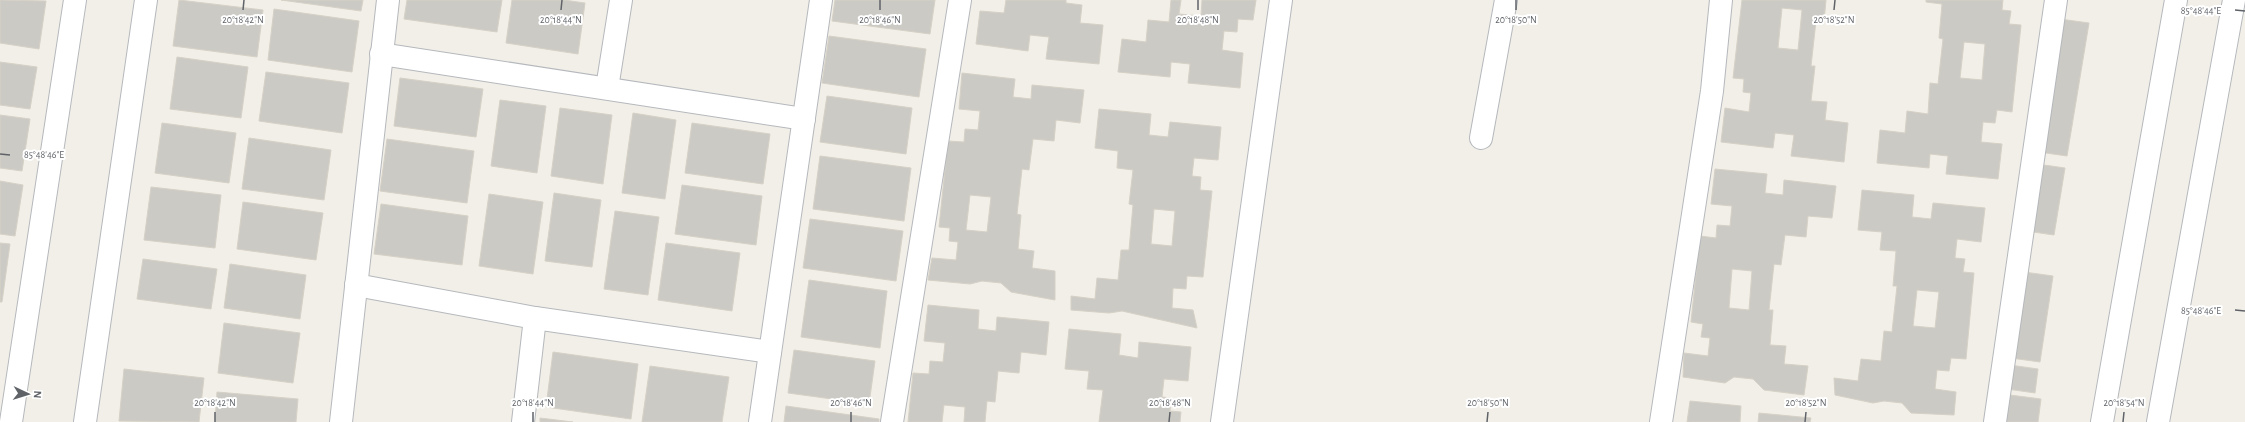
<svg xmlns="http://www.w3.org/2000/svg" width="2245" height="422" font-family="'Alegreya Sans',sans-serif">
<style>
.building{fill:#cccac5;stroke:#d6d1c6;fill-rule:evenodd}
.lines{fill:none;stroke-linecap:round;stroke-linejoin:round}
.minor-casing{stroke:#b5b8bc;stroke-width:24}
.minor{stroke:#fff;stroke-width:22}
.ticks{fill:none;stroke:#5f6368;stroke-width:1.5}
.ticks-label{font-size:10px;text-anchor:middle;fill:#5f6368;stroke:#fff;stroke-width:4;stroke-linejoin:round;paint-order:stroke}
</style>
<rect width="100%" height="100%" fill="#f1efe8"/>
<g class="building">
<polygon points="0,0 46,1 39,49 0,43"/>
<polygon points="179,0 263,10 257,57 173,46"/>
<polygon points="281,0 363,0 361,11"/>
<polygon points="407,0 502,0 497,32 404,19"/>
<polygon points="512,0 564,0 585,3 578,54 506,43"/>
<polygon points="835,0 935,0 930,34 832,21"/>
<polygon points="1006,0 1066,0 1066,3 1082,5 1080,23 1103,25 1099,64 1046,59 1049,37 1030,35 1028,51 976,44 980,11 1004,13"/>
<polygon points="1171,0 1181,0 1179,14 1201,16 1202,0 1256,0 1253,20 1238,19 1237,32 1224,31 1222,50 1243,53 1240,88 1188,83 1190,64 1171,62 1170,77 1118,72 1122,39 1146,42 1148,20 1169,22"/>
<path d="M 1742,0 L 1826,0 L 1824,22 L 1816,21 L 1811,66 L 1815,66 L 1811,101 L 1827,102 L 1825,120 L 1848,123 L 1844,162 L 1791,156 L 1794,135 L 1775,133 L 1773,148 L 1721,142 L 1725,108 L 1749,112 L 1751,93 L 1743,92 L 1744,79 L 1733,78 ZM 1782,8 L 1802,10 L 1798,50 L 1778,48 Z"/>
<path d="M 1926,0 L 2003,0 L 2002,10 L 2011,11 L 2009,24 L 2021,25 L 2012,112 L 1997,110 L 1995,123 L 1983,122 L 1981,142 L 2002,144 L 1998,179 L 1946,174 L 1948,156 L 1930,154 L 1929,168 L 1877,163 L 1880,130 L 1905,133 L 1907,111 L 1928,114 L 1930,83 L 1938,84 L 1943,39 L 1939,38 L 1942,4 L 1926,2 ZM 1964,42 L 1985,44 L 1982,80 L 1960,78 Z"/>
<polygon points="274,9 359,21 352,72 268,60"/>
<polygon points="2060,19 2089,23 2067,156 2039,152"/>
<polygon points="829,36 926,49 919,97 822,83"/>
<polygon points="177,57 248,67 241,118 170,109"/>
<polygon points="0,62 37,67 30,109 0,105"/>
<polygon points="266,72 349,83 342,133 259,121"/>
<path d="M 962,73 L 1015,79 L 1013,97 L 1031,99 L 1032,85 L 1084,90 L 1080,123 L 1056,120 L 1054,141 L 1033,139 L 1029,170 L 1022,169 L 1017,214 L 1021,215 L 1018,249 L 1034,251 L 1032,268 L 1055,271 L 1055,300 L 1011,292 L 1001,283 L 982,281 L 970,284 L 928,280 L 932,258 L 956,260 L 958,242 L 949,241 L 950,228 L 939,227 L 948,141 L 964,142 L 965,129 L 978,130 L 980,111 L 959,109 ZM 970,195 L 991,197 L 987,232 L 966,230 Z"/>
<polygon points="400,78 483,89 476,137 394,126"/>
<polygon points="827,96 912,108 906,154 820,142"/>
<polygon points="500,100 546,106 537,173 491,166"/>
<polygon points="560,108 612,115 603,184 551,176"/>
<path d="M 1099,109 L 1151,114 L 1149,135 L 1168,137 L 1170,122 L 1221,127 L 1218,160 L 1194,158 L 1192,176 L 1201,177 L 1200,190 L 1212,191 L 1203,277 L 1187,276 L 1186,289 L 1173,288 L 1172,308 L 1193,310 L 1197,328 L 1122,311 L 1109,313 L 1071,310 L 1071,296 L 1095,299 L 1097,278 L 1118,280 L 1121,250 L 1129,250 L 1133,205 L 1129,204 L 1133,170 L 1117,168 L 1118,151 L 1095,148 ZM 1154,209 L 1175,211 L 1172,246 L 1151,244 Z"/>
<polygon points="633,113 676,120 665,199 622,193"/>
<polygon points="0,115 30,119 22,171 0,168"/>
<polygon points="162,123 236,133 229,183 155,173"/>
<polygon points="692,123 770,134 763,184 685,173"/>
<polygon points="249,138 331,150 324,200 242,189"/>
<polygon points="387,139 474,151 467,203 380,191"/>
<polygon points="820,156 911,168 904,221 813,209"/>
<polygon points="2037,164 2065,168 2054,235 2026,231"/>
<path d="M 1715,169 L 1767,174 L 1765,193 L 1783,195 L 1784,180 L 1836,186 L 1832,218 L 1808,216 L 1806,237 L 1785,235 L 1781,265 L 1774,264 L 1769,310 L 1773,310 L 1770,345 L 1786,346 L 1784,364 L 1808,366 L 1804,395 L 1764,390 L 1753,379 L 1734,377 L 1725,383 L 1683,377 L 1684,353 L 1708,356 L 1710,338 L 1701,337 L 1703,324 L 1691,322 L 1700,236 L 1716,238 L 1717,225 L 1730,226 L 1732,206 L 1711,204 ZM 1732,269 L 1752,271 L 1749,310 L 1729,308 Z"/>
<polygon points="0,181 23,185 15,236 0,234"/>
<polygon points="682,185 762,196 756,245 675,234"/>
<polygon points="151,187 221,195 215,248 144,240"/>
<path d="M 1862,190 L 1914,195 L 1912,217 L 1931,219 L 1933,203 L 1985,208 L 1981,242 L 1957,239 L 1955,258 L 1965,259 L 1963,272 L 1974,273 L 1966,359 L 1951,358 L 1949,371 L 1937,370 L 1935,389 L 1956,392 L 1954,415 L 1911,413 L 1902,403 L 1884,401 L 1873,403 L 1835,395 L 1834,378 L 1858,381 L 1861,359 L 1881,361 L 1884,331 L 1892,332 L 1897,286 L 1893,286 L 1896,251 L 1880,250 L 1882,232 L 1858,230 ZM 1917,290 L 1939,292 L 1935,328 L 1913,326 Z"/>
<polygon points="554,193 601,200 592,267 545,261"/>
<polygon points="489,194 543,202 533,274 479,266"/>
<polygon points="243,202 323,213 316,260 237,249"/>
<polygon points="381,204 468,216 462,265 374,254"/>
<polygon points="615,211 659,217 648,295 604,289"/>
<polygon points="810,219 903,231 896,281 803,268"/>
<polygon points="0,243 10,244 2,302 0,302"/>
<polygon points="666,243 740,253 732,311 658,300"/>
<polygon points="143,259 217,269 211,309 137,299"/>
<polygon points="230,264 306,275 300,319 224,308"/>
<polygon points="2024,272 2053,276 2040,362 2011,358"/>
<polygon points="809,280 887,291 880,348 801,337"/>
<polygon points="928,305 979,310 978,329 996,331 997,317 1049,322 1046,355 1021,352 1019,373 998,371 995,402 987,401 985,422 964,422 965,407 944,405 942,422 908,422 913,373 929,374 930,361 943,362 945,343 924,341"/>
<polygon points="224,323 300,333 293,383 218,373"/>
<polygon points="1069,329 1121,334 1119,355 1138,358 1139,342 1191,347 1188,381 1164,379 1162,397 1171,398 1170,411 1181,412 1180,422 1099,422 1103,390 1087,389 1089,371 1065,369"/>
<polygon points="794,350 875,361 869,404 788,393"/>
<polygon points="553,352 638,364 631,419 546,407"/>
<polygon points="2010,365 2038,369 2035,393 2007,389"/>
<polygon points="650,366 729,377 722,422 642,422"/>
<polygon points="124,369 204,378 199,422 119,421"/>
<polygon points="217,392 298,399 296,422 215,422"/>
<polygon points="2002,394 2041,399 2038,422 1999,422"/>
<polygon points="1690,401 1741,406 1740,422 1687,422"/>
<polygon points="786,406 879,419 879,422 784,422"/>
<polygon points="1759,413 1811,418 1810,422 1758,422"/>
<polygon points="540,418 573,422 540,422"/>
</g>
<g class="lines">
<defs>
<g id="minor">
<polyline points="381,54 804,119"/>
<polyline points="607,88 621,0"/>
<polyline points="1481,138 1506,0"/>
<polyline points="356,285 535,318 523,422"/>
<polyline points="535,318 770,352"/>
<polyline points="11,422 75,0"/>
<polyline points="85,422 146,0"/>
<polyline points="341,422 388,0"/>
<polyline points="760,422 821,0"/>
<polyline points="892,422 960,0"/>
<polyline points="1222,422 1281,0"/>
<polyline points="1661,422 1712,91 1721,0"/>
<polyline points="1995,422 2056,0"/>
<polyline points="2102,422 2176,0"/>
<polyline points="2158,422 2234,0"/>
</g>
</defs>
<use href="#minor" class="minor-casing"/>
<use href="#minor" class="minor"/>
</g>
<path class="ticks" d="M 243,10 L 244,0M 561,10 L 562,0M 880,10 L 880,0M 1198,10 L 1198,0M 1516,10 L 1516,0M 1834,10 L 1835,0M 2235,10 L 2245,11M 0,154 L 10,155M 2235,310 L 2245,311M 215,422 L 215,412M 533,422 L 533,412M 851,422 L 851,412M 1169,422 L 1170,412M 1487,422 L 1488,412M 1805,422 L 1806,412M 2123,422 L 2124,412"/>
<g class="ticks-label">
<text x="2201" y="14">85°48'44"E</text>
<text x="243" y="23">20°18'42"N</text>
<text x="561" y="23">20°18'44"N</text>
<text x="880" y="23">20°18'46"N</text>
<text x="1198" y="23">20°18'48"N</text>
<text x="1516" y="23">20°18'50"N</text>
<text x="1834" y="23">20°18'52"N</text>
<text x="44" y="158">85°48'46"E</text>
<text x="2201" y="314">85°48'46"E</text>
<text x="215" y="406">20°18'42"N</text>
<text x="533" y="406">20°18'44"N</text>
<text x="851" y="406">20°18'46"N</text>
<text x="1170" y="406">20°18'48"N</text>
<text x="1488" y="406">20°18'50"N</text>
<text x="1806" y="406">20°18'52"N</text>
<text x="2124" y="406">20°18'54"N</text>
</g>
<g transform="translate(28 394) rotate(94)" stroke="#ffffff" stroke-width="3" paint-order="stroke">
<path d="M0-3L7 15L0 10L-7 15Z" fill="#5f6368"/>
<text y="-6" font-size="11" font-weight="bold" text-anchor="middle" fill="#5f6368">N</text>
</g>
</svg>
